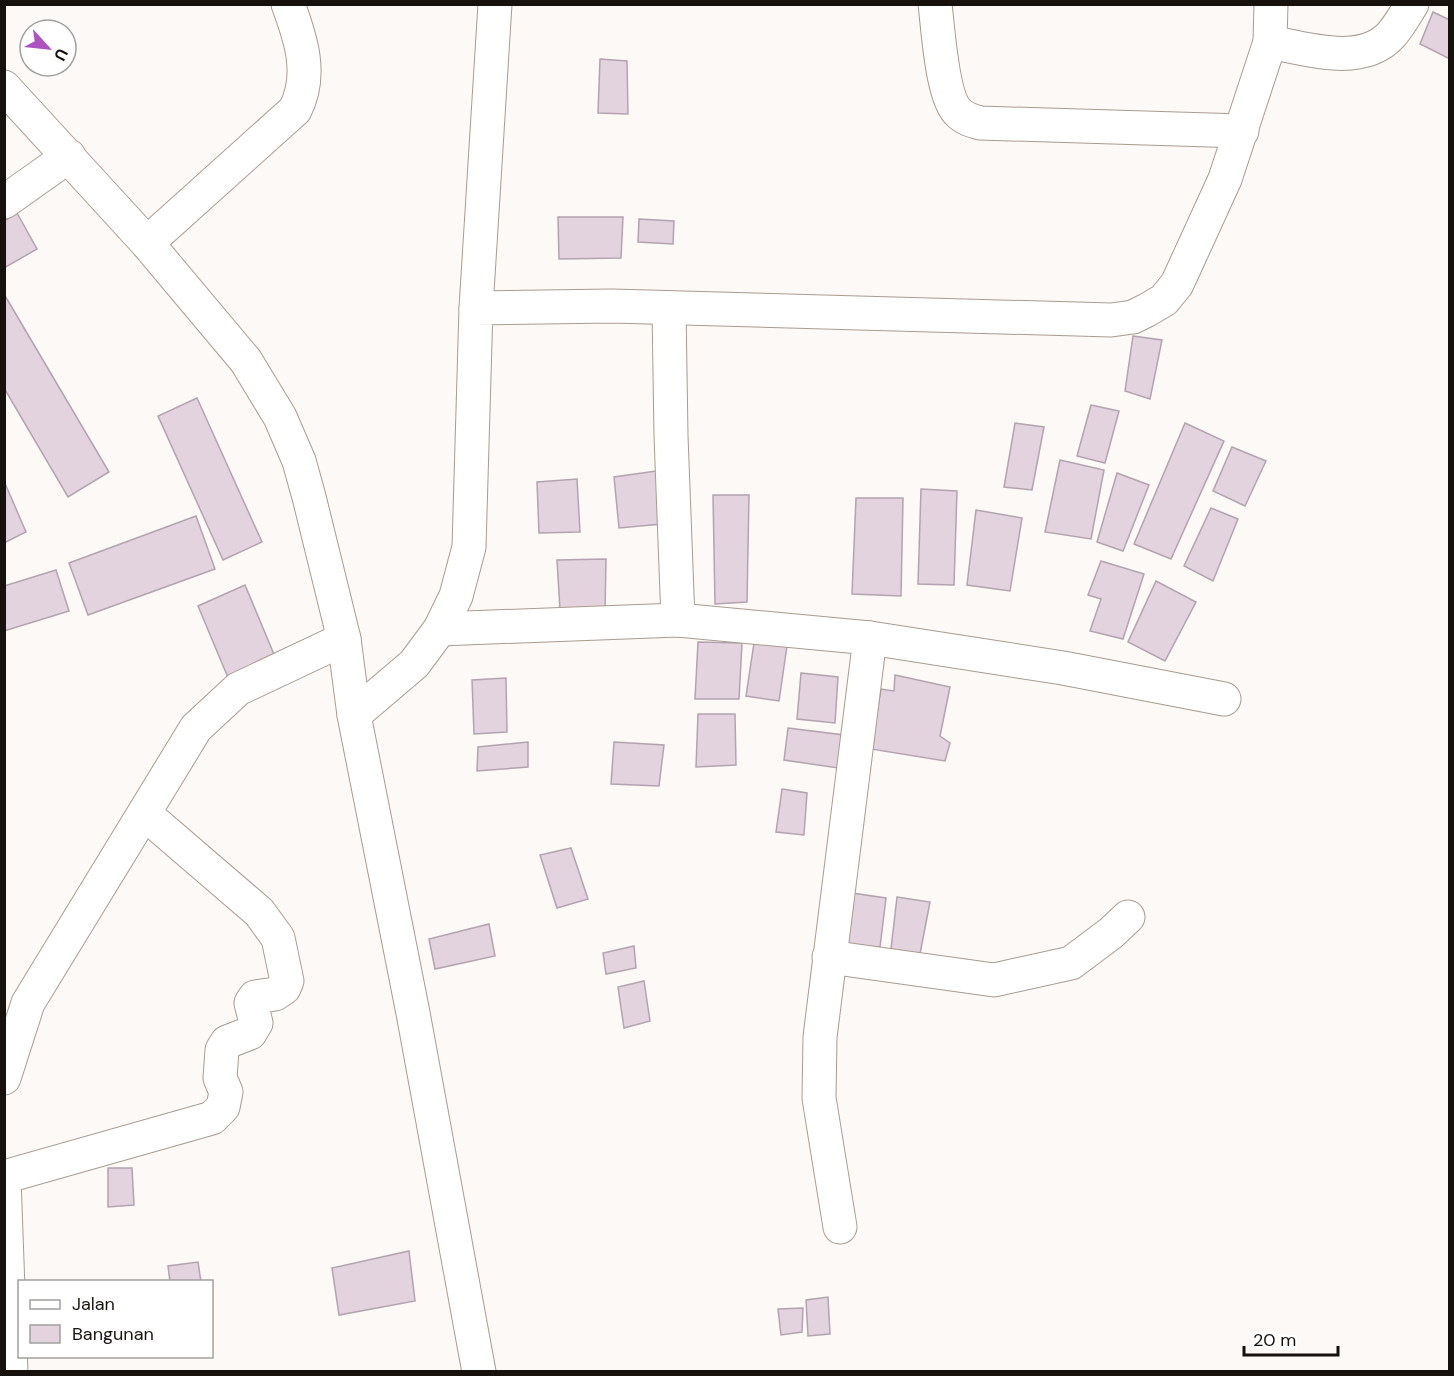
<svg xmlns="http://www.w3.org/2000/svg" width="1454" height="1376" font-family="'DM Sans',sans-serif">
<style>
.building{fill:#e3d3df;stroke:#b3a3af;stroke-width:1.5}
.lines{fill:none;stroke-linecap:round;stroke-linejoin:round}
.street-casing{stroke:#aa9b8f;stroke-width:35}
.secondary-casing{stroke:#aa9b8f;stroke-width:35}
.highway-casing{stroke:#aa9b8f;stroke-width:35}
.street{stroke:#fff;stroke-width:33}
.secondary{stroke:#fff;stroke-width:33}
.highway{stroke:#fff;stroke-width:33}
</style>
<rect width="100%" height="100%" fill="#fcf9f7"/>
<g class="building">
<polygon points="1433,12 1450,20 1450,59 1420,44"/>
<polygon points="600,59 627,61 628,114 598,113"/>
<polygon points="17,213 37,249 4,268 4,221"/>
<polygon points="558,217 623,217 621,258 559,259"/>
<polygon points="639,219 674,221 673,244 638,242"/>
<polygon points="4,294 109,472 68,497 4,388"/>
<polygon points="1133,336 1162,340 1150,399 1125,391"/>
<polygon points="197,398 262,542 223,560 158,416"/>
<polygon points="1091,405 1119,411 1105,463 1077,456"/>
<polygon points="1015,423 1044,427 1032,490 1004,487"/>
<polygon points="1185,423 1224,441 1171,559 1134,544"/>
<polygon points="1232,447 1266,461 1245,506 1213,491"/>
<polygon points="1060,460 1104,470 1091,539 1045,532"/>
<polygon points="656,471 662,524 619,528 614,477"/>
<polygon points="1117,473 1149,485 1123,551 1097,542"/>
<polygon points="577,479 580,532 539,533 537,482"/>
<polygon points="4,481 26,532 4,543"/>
<polygon points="921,489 957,491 954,585 918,584"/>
<polygon points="713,495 749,495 747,602 715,604"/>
<polygon points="856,498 903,498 901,596 852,594"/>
<polygon points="1211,508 1238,519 1213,581 1184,566"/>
<polygon points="976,510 1022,518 1010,591 967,585"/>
<polygon points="196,516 215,569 88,615 69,563"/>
<polygon points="606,559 605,612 560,610 557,560"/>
<polygon points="1101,561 1144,574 1123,639 1090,631 1101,599 1088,595"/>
<polygon points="56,570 69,611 4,631 4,586"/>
<polygon points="1156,581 1196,602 1165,661 1128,642"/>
<polygon points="245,585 276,659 229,680 198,606"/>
<polygon points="698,642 742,643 739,699 695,699"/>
<polygon points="754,643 787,646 779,701 746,696"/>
<polygon points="801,673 838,677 835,723 797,719"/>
<polygon points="895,675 950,687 940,736 950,743 945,761 871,749 881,689 894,691"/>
<polygon points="506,678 507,732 474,734 472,680"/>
<polygon points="698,714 735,714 736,765 696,767"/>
<polygon points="788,728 844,735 838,768 784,760"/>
<polygon points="528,742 528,767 477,771 478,747"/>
<polygon points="614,742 664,745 659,786 611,784"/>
<polygon points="782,789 807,793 804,835 776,832"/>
<polygon points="571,848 588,899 557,908 540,855"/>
<polygon points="852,893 886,898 880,947 844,945"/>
<polygon points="897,897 930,902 920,954 891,949"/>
<polygon points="489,924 495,956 435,969 429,939"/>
<polygon points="634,946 636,968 606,974 603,953"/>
<polygon points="644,981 650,1021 624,1028 618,987"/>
<polygon points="108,1168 132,1168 134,1205 108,1207"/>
<polygon points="409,1251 415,1301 339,1315 332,1268"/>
<polygon points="198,1262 201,1282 170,1282 168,1266"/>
<polygon points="828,1297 830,1334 808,1336 806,1300"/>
<polygon points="803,1308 802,1332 781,1335 778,1309"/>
</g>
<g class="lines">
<defs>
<g id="street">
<path d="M 935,4 C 938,28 942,99 959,113 C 965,119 973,121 980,123 L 1242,131"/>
<polyline points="4,202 69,156"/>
<path d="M 147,243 L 295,110 C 313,75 301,39 288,4"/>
<polyline points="476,308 495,4"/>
<polyline points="669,308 671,436 678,620"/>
<polyline points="440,629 678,620 870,638 1063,668 1224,699"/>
<polyline points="354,715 414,664 440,629 456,596 469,547 476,308 612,306 1111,320 1133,317 1147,310 1164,300 1177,284 1225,179 1270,42"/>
<polyline points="829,957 994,980 1071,963 1111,933 1128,917"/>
<polyline points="4,1078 28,1003 196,728 238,689 344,639"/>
<polyline points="4,1177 212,1118 223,1107 226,1092 220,1078 222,1050 227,1042 250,1033 256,1023 251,1003 255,997 275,994 284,988 287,981 278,938 259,912 145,814"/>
<polyline points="4,1178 11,1372"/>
<polyline points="840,1227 819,1098 820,1037 870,638"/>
</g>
<path id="secondary" d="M 1271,4 L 1270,42 C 1306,49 1362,67 1391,35 C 1399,26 1405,15 1412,4"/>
<polyline id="highway" points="4,87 147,243 246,361 280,417 299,461 309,497 344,639 354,715 413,1013 479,1372"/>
</defs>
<use href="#street" class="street-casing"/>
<use href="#secondary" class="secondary-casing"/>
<use href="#highway" class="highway-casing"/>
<use href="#street" class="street"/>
<use href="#secondary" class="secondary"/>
<use href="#highway" class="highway"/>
</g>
<rect width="1454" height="1376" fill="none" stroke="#16110d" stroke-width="12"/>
<rect x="18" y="1280" width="195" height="78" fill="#ffffff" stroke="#a2a09e" stroke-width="1.5"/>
<rect x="30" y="1300" width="30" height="9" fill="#ffffff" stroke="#a2a09e" stroke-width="1.5"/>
<text x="72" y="1310" font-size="18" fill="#16110d">Jalan</text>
<rect x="30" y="1325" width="30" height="18" fill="#e3d3df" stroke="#a2a09e" stroke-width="1.5"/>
<text x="72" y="1340" font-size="18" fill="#16110d">Bangunan</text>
<g transform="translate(48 48) rotate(117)"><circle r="28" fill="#ffffff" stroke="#a2a09e" stroke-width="1.5"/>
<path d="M0-4.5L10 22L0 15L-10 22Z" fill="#ac53bf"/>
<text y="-9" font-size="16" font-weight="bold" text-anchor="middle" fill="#16110d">U</text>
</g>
<path d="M1244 1346v9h94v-9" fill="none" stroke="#16110d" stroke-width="3"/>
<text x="1253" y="1346" font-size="18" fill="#16110d" stroke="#ffffff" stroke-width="4.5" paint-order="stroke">20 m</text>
</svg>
